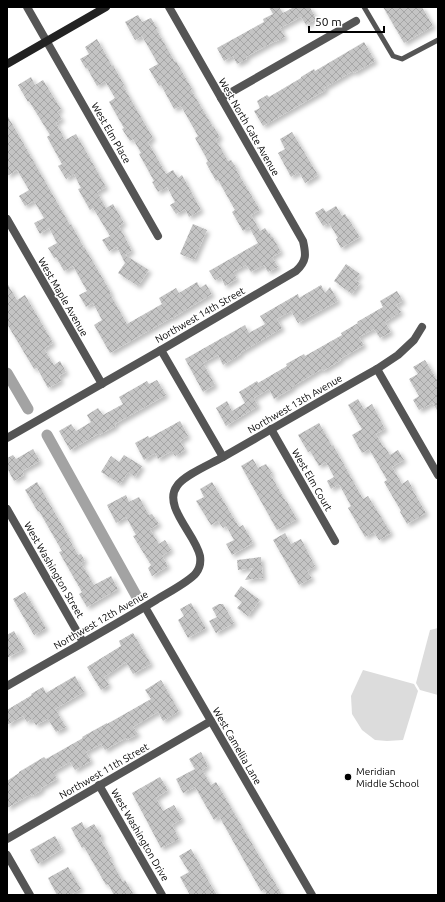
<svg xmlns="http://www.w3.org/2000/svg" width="445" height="902" font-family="Ubuntu,sans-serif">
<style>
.green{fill:#dcdcdc}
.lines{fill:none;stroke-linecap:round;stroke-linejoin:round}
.canal{stroke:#a3a3a3;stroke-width:11}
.building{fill:url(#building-cross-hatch);filter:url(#shadow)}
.service{stroke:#555;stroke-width:5}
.minor{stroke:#555;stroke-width:8}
.secondary{stroke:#222;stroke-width:8}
.poi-dot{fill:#000;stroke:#fff;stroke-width:1.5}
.labels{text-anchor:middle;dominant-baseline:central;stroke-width:3;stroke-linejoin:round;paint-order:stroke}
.street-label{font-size:10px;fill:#000;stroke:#fff}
.poi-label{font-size:10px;fill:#000;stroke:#fff;text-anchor:start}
</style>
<defs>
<pattern id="building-cross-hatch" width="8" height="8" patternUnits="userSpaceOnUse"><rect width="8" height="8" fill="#c4c4c4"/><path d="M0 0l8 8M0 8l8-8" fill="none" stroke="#a7a7a7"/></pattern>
<filter id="shadow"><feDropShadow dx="3" dy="3" stdDeviation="2" flood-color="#0004"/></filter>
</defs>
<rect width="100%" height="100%" fill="#fff"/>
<g class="green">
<polygon points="438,628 438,695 420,690 416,683 430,630"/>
<polygon points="363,670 414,684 418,691 403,740 387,741 375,740 362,730 352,714 351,696"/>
</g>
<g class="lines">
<g class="canal">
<polyline points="7,373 28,409"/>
<polyline points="47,435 137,597"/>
</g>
</g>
<g class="building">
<polygon points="269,7 279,7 283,13 294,7 310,7 316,19 306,25 301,17 280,28 285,37 275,42 275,41 246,57 247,59 237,64 233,56 224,61 217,48 264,22 263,19 273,14"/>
<polygon points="383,7 422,7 433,26 404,43"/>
<polygon points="138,15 142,22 151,18 157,28 156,29 175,62 176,61 186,79 192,89 191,90 213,127 214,127 220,137 216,140 228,161 231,160 237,169 236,170 260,210 251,215 260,231 265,228 269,234 270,233 271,237 272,236 281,252 272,257 278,267 268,272 264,265 251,272 246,265 233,272 237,279 225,286 221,277 215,280 209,271 258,243 249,227 243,231 232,212 235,210 218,180 216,181 206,163 208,161 195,138 198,136 181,106 174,109 161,85 159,86 149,69 158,64 142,36 135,40 125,22"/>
<polygon points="97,39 112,66 113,65 124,85 123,86 153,138 148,142 166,174 173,170 178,178 182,175 201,210 189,217 185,209 176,214 170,205 175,202 167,187 158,192 152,182 154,181 139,154 141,153 133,139 130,141 122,129 124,128 109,102 115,98 105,81 97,86 87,68 86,69 80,59 89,54 85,47"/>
<polygon points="364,42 375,61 354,73 353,71 324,88 326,90 263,126 254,111 260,108 257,101 267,95 269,97 301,78 301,77 314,69 315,71"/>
<polygon points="31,77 35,85 43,80 61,109 57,112 62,119 56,123 65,140 76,134 106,187 97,192 106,208 113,204 124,223 119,226 132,251 125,255 149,270 138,286 118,273 125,263 117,247 109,251 102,240 110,236 93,208 90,210 78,189 81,188 74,174 66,179 58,166 62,164 47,137 50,135 29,101 28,102 18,85"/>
<polygon points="7,115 70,225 71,224 84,248 85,248 111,293 110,294 127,324 162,304 159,298 176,288 179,293 197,282 200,288 206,284 212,294 171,319 171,318 110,353 94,325 102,320 93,303 86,307 79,295 87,291 73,266 64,271 56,257 54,258 48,248 57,243 49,228 40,234 34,223 44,218 34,201 25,206 19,196 29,190 17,170 7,176"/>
<polygon points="292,132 318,175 305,183 299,172 291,177 278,153 285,149 280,139"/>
<polygon points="336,206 342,216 345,214 360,237 341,248 336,239 338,238 329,223 323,226 315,213 323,208 326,212"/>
<polygon points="193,224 207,230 194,260 180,254"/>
<polygon points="346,264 360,274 355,280 360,283 352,294 334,281"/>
<polygon points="7,283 17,300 25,295 53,343 44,349 54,365 60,361 66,372 59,376 61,381 48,388 37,368 34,369 7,324"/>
<polygon points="321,285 325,293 330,287 338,301 298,323 291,311 277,319 282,328 240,353 241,354 223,365 218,355 203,363 215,385 203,392 185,359 245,325 249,333 265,324 260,316 298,294 299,298"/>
<polygon points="397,291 403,301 396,305 401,312 385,322 391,332 380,338 374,329 359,337 364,345 340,359 341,360 323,371 322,369 292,387 293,388 274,399 269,389 254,398 258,406 226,426 216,408 227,401 232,411 245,403 239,392 257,381 258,383 287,366 286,364 304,354 305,356 342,335 341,333 358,323 357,322 383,307 380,301"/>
<polygon points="425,360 438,382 438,412 433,403 419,410 413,400 419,396 409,379 418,374 413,367"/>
<polygon points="157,380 166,395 115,424 116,426 99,435 98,434 70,450 59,431 71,424 76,431 91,422 87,415 98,408 103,415 123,404 119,397 147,381 149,384"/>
<polygon points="358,399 364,409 372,404 385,429 376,434 384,448 385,447 390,455 398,450 404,460 392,467 402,484 408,480 413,489 412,489 426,513 407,524 400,512 401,511 384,482 387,480 369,449 362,453 352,435 362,429 348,405"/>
<polygon points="180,421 188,436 180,441 185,450 175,456 172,451 158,459 155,453 144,460 135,443 148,436 149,438"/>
<polygon points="319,423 332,446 333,445 363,499 368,496 391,533 379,540 374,532 365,537 348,508 351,506 339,484 331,489 327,481 334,477 326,462 319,466 310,451 308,452 298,435"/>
<polygon points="33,449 40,461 22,471 24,475 14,481 7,468 7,458 13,455 16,459"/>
<polygon points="124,455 142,466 135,477 128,472 120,484 101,472 111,456 119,462"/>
<polygon points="253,459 258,468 266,464 272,473 270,474 286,502 287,502 297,519 277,530 241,466"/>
<polygon points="37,482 70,539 69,539 78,555 81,554 85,561 81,563 94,585 111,576 118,589 87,607 79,594 82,592 59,552 62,551 39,511 38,512 25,490"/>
<polygon points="212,482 239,527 243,525 253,543 232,555 226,544 234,540 226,526 223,528 218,521 211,525 196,501 204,497 200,489"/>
<polygon points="126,495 129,502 139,497 149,515 152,514 159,524 150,529 159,544 165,540 171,550 162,556 168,566 152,576 148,568 151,565 133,536 136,535 126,517 116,523 107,505"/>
<polygon points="285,533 291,544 301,539 315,566 307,571 312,578 299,585 273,540"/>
<polygon points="261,557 263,578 245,580 253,568 238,570 237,560"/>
<polygon points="241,586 260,600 248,616 237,608 242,602 234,596"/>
<polygon points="25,592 46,628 34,635 13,599"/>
<polygon points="191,603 206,628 188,638 178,620 184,616 180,609"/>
<polygon points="219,604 223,604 234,623 216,633 209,621 217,617 212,608"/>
<polygon points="14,631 24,649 7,658 7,635"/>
<polygon points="133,633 151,664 133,674 126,662 104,677 109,685 101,690 87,667 121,646 119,641"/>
<polygon points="75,676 84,692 55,709 66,727 56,732 48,719 36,725 32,719 27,722 23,716 7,725 7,710 32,695 31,694 43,687 46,693"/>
<polygon points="161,680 179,711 163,721 158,712 133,727 138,734 127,740 126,738 105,750 101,744 86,752 91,761 75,770 70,762 53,772 57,779 41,788 42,790 32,796 31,794 7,808 7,781 19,773 19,772 44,757 46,759 83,738 82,737 107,723 107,724 151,699 145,690"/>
<polygon points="201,752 208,766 202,770 211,785 216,782 282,895 267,895 264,889 261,891 219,816 214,820 195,787 183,793 176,779 195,769 189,759"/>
<polygon points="160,777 168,790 156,798 163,811 174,805 182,819 172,825 179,839 161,848 132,793"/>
<polygon points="82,822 85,829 94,824 102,836 100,838 111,858 110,859 123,882 125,880 134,895 114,895 108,884 106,885 84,847 82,848 71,828"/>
<polygon points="55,836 62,849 38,864 30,850"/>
<polygon points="191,849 207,877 206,877 217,895 190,895 180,877 189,872 179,856"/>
<polygon points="68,867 81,889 70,895 57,895 48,878"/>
</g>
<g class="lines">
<polyline class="service" points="364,7 393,56 402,59 438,40"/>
<g class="minor">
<polyline points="27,7 158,236"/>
<polyline points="221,98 356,21"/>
<polyline points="7,219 102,384"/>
<polyline points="161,350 223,457"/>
<polyline points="377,369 438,475"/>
<polyline points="271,429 335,541"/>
<path d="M 7,438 L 161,350 L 296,271 C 307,261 306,254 303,241 L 169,7"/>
<polyline points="7,509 83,642"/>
<polyline points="145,607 312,895"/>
<path d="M 7,686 C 57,657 107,630 156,600 C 167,593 189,582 196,573 C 200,568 201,563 200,556 C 196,535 162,506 177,486 C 184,475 211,464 223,457 C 274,428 325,398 377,369 L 398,355 L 414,340 L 422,327"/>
<polyline points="99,785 162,895"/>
<polyline points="7,839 211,721"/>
<polyline points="7,855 30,895"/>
</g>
<polyline class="secondary" points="7,64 106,7"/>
</g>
<circle class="poi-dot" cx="348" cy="777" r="4"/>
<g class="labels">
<g class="street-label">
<text transform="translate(249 127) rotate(60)">West North Gate Avenue</text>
<text transform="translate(111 133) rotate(60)">West Elm Place</text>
<text transform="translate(63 297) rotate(60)">West Maple Avenue</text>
<text transform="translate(200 315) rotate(-30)">Northwest 14th Street</text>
<text transform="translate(295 404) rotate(-30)">Northwest 13th Avenue</text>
<text transform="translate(312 480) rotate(60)">West Elm Court</text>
<text transform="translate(54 570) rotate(60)">West Washington Street</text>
<text transform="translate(101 620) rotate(-30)">Northwest 12th Avenue</text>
<text transform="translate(237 746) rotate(60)">West Camellia Lane</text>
<text transform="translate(104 771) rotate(-30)">Northwest 11th Street</text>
<text transform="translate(140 835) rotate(60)">West Washington Drive</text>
</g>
<g class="poi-label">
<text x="356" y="771">Meridian<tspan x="356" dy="12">Middle School</tspan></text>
</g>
</g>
<rect width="445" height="902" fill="none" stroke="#000000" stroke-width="16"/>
<path d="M309 26v6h75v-6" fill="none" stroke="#000000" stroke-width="2"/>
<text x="315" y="26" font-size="12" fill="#000000" stroke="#ffffff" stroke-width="3" paint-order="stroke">50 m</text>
</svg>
